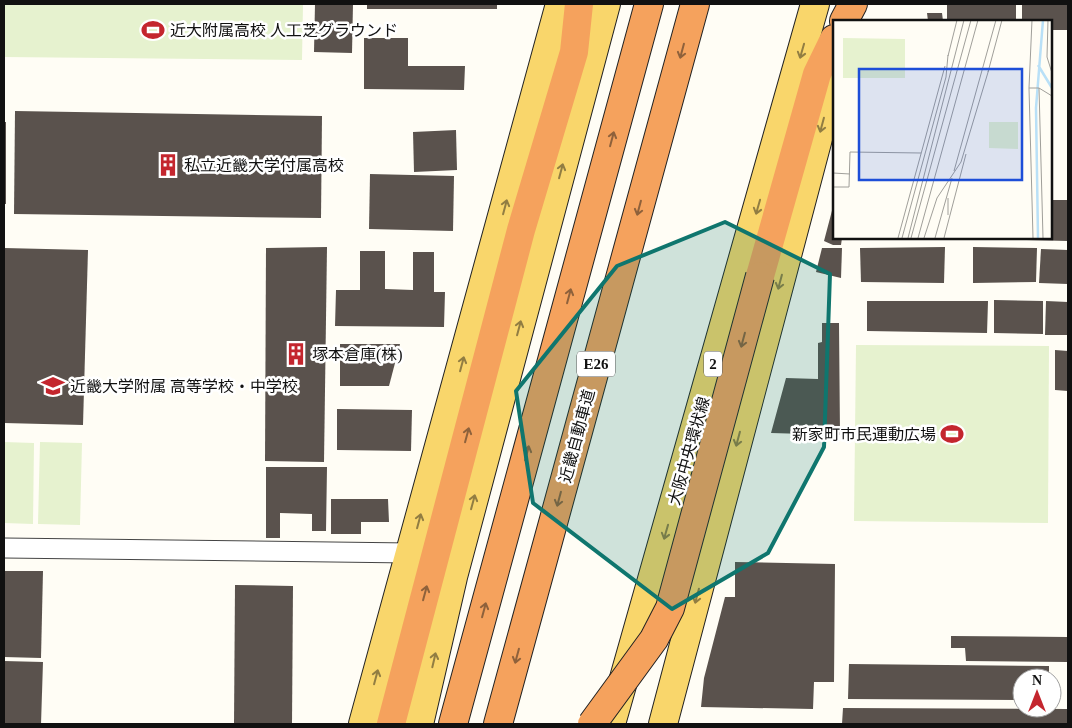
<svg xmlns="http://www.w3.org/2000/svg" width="1072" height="728" font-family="'Times New Roman','Noto Sans JP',serif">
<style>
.pitch{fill:#e6f2cf}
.building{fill:#5a524d}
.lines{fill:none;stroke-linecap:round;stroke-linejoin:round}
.street-casing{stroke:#444;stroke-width:21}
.primary-casing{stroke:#222;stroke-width:30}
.highway-casing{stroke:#222;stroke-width:30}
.street{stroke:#fff;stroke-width:19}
.primary{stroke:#f9d66b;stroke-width:28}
.highway{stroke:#f5a25d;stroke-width:28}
.highway-bridge-casing{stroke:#222;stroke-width:30;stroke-linecap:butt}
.highway-bridge{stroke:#f5a25d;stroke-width:28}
.oneway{stroke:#8e613b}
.oneway2{stroke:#917d42}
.marked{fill:#0f766e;fill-opacity:0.2;stroke:#0f766e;stroke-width:4;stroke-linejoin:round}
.labels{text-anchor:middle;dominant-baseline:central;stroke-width:5;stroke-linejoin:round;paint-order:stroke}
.shield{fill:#fff;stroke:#585858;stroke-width:1}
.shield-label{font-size:15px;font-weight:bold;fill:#111}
.poi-label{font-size:16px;fill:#111;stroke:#fff;text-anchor:start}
.street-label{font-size:16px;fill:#111;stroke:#fff}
.inset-river{fill:none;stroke:#b9e0f7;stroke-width:2.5}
.inset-road{fill:none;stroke:#a09f9a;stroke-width:1}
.view{fill:#1d4ed8;fill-opacity:0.15;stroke:#1d4ed8;stroke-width:2.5}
.inset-edge{fill:none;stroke:#111;stroke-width:2.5}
</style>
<rect width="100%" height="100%" fill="#fffdf5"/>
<g class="pitch">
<polygon points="4,4 303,4 302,60 4,57"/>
<polygon points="856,345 1049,346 1048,523 854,521"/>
<polygon points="4,442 34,443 33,524 4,523"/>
<polygon points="40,442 82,443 80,525 38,524"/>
</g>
<g class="building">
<polygon points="315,4 353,4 352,53 314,52"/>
<rect x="367" y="4" width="130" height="5"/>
<rect x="947" y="4" width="69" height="17"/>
<polygon points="1022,4 1068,4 1068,30 1051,30 1051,21 1022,21"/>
<polygon points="927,13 942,13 943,21 928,21"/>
<polygon points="364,38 408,38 408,66 465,66 464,90 364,89"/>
<polygon points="15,111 322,116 321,218 14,214"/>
<rect x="4" y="122" width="2" height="82"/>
<polygon points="456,130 457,170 414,172 413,132"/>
<polygon points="370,174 454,176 453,231 369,229"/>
<polygon points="1051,200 1068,200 1068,241 991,239 991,238 1051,238"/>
<polygon points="834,203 834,238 842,238 841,245 833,245 824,241"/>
<polygon points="327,247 324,462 265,461 266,248"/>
<polygon points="945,247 944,283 861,282 860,248"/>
<polygon points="973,247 1037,248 1036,282 973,283"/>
<polygon points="4,248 88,250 83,425 4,423"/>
<polygon points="822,248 842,248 841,278 816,272"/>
<polygon points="1041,249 1068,250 1068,284 1039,283"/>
<polygon points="360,251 385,251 385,289 413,290 413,252 434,252 434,292 445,292 444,327 335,326 336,290 360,290"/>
<polygon points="994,300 1043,301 1043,334 994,333"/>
<polygon points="867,301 988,301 987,333 867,331"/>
<polygon points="1046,301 1068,302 1068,335 1045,335"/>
<polygon points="822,323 839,323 840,435 771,433 786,378 818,379 818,343 822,342"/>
<polygon points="340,344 400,344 389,386 340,386"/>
<polygon points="1055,350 1068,351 1068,391 1055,390"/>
<polygon points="337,409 412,410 411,451 337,450"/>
<polygon points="266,467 327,467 326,531 312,531 312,514 280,513 280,538 266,538"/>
<polygon points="331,499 388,499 389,522 361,522 361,534 331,534"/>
<polygon points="735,562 835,564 834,682 814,682 813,709 701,707 704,678 725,597 735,597"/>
<polygon points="4,571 43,571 41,658 4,657"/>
<polygon points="235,585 293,586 292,724 234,724"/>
<polygon points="951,636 1068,637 1068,662 966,661 965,648 951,648"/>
<polygon points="4,661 43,662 41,724 4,724"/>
<polygon points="849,664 1049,666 1049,678 1022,678 1022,700 848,699"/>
<polygon points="843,708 1068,709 1068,724 842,724"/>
</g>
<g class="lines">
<defs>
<polyline id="street" points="4,548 410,553"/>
<g id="primary">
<polyline points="363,724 560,4"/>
<polyline points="419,724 453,577 606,4"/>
<polyline points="611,724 815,4"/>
<polyline points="663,724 834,78"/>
</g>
<g id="highway">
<polyline points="844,21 853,4"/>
<polyline points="760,276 817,74 834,39"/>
<polyline points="391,724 521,230 574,52 579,4"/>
<polyline points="453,724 649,4"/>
<polyline points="498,724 695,4"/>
</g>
</defs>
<use href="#street" class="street-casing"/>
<use href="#primary" class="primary-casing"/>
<use href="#highway" class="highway-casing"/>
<use href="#street" class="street"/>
<use href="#primary" class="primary"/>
<use href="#highway" class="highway"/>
<defs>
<polyline id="highway-bridge" points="592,724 654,639 670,608 760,276"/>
</defs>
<use href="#highway-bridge" class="highway-bridge-casing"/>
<use href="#highway-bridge" class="highway-bridge"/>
</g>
<defs><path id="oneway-shaft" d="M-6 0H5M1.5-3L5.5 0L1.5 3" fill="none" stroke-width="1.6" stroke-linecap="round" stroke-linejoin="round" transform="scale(1.25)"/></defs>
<g class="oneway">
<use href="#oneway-shaft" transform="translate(682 51) rotate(105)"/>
<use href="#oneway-shaft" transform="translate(612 139) rotate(-75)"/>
<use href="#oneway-shaft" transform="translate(639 208) rotate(105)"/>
<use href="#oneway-shaft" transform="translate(569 296) rotate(-75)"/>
<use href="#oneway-shaft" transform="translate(743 340) rotate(105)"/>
<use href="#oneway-shaft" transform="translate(467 435) rotate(-75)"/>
<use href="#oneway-shaft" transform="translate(527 453) rotate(-75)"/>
<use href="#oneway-shaft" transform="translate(559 499) rotate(105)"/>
<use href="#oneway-shaft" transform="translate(425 593) rotate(-75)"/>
<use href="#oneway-shaft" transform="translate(484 610) rotate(-75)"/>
<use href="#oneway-shaft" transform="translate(517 656) rotate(105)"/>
</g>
<g class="oneway2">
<use href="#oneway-shaft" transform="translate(802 51) rotate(106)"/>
<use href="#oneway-shaft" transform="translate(822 125) rotate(105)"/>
<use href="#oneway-shaft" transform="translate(561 171) rotate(-75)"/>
<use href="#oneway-shaft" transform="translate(505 207) rotate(-75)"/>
<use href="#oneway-shaft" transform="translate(758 207) rotate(106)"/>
<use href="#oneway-shaft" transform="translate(780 282) rotate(105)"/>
<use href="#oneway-shaft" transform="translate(519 328) rotate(-75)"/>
<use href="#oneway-shaft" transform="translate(462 364) rotate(-75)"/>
<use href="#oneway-shaft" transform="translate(738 439) rotate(105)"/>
<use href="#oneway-shaft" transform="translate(473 502) rotate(-75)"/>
<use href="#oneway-shaft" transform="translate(419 521) rotate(-75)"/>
<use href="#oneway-shaft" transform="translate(666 532) rotate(106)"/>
<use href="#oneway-shaft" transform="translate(697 596) rotate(105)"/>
<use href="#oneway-shaft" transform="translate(434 660) rotate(-77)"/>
<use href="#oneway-shaft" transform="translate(376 677) rotate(-75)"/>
</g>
<path class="marked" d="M 725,222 L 830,274 L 824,447 L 768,553 L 672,609 L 533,503 L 516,391 L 617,266 Z"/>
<defs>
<symbol id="stadium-bare" viewBox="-9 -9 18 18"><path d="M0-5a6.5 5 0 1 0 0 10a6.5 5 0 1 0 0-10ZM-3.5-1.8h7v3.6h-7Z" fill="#c4262e" stroke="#fff" stroke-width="2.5" paint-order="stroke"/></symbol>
<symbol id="building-bare" viewBox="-9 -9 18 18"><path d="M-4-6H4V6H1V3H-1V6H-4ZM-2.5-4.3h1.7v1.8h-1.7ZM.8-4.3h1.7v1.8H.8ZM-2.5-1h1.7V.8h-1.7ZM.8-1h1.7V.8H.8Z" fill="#c4262e" stroke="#fff" stroke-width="2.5" paint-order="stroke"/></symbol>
<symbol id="school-bare" viewBox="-9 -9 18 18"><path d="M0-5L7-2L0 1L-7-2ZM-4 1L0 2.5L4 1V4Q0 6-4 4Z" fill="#c4262e" stroke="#fff" stroke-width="2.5" paint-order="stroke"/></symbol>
</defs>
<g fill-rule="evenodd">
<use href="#stadium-bare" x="137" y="14" width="32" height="32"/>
<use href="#building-bare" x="152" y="149" width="32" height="32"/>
<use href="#building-bare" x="280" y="338" width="32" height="32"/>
<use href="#school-bare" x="37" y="370" width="32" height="32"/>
<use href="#stadium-bare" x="936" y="418" width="32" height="32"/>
</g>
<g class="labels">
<g class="shield">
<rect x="577" y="351.5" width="38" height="25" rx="4"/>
<rect x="704" y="351.5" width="18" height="25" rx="4"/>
</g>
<g class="shield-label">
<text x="596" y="364">E26</text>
<text x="713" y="364">2</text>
</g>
<g class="poi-label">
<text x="170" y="30">近大附属高校 人工芝グラウンド</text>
<text x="184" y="165">私立近畿大学付属高校</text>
<text x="312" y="354">塚本倉庫(株)</text>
<text x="70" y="386">近畿大学附属 高等学校・中学校</text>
<text x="936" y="434" text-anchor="end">新家町市民運動広場</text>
</g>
<g class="street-label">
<text transform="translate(577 436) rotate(-75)">近畿自動車道</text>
<text transform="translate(689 451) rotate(-74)">大阪中央環状線</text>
</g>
</g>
<g transform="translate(833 20)">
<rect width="219" height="219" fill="#fffdf5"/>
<path d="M 10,18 L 72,19 L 72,58 L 10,58 ZM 156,102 L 185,102 L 185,129 L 156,128 Z" fill="#e6f2cf"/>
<path class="inset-river" d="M 205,45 L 219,68M 205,218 L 203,88 L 210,0"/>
<path class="inset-road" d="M 199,0 L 196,68 L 200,218M 215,0 L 214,37 L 219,53M 115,36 L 124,0M 155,52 L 169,0M 196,68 L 206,68 L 219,76M 206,68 L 210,218M 121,151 L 163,0M 0,153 L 17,154M 0,167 L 16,167 L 17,132 L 88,133M 115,195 L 115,178M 65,218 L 112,46M 69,218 L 113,57 L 115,35M 75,218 L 131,0M 78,218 L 138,0M 85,218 L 145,0M 91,218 L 104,178 L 128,142 L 156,49M 102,218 L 119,158M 111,218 L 133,134"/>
<path class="view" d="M 26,49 L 189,49 L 189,160 L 26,160 Z"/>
<rect width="219" height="219" class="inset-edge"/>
</g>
<rect width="1072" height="728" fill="none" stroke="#111111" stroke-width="10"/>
<g transform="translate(1037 693)"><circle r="24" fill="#ffffff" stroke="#a0a0a0"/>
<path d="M0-4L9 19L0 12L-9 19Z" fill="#c4262e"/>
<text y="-8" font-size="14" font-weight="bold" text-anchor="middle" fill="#111111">N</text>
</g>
</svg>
